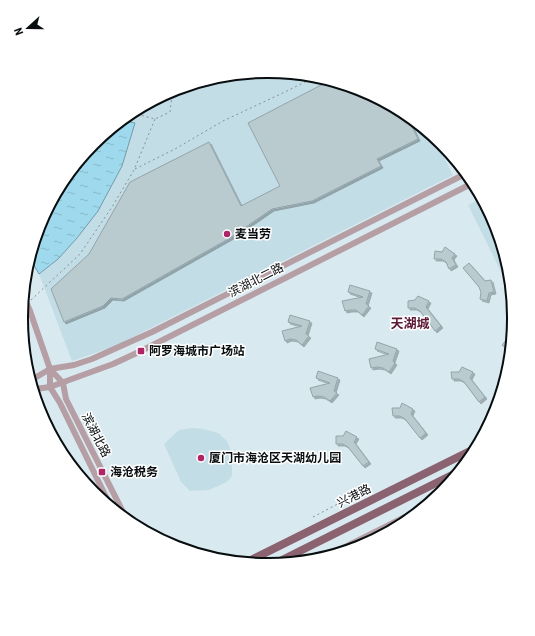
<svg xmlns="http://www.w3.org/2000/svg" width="535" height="636" font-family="'Roboto Condensed','Noto Sans SC',sans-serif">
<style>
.built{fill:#c3dde6}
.water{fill:url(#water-ripples);stroke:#729caa}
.building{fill:#bacbd0;stroke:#93a4a9;filter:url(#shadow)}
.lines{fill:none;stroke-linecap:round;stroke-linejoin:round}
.path{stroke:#849196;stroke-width:1;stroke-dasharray:2 3;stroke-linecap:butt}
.minor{stroke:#b69ea5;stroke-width:6}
.major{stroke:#8b6270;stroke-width:8}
.poi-dot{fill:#ae2464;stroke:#fff;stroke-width:1.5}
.labels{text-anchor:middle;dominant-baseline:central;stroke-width:3;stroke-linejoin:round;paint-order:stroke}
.poi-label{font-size:12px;font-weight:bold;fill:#080d0f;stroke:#fff;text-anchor:start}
.street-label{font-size:12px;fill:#080d0f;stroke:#fff}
.neighbourhood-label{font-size:13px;font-weight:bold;fill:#5c1a36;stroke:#fff}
.rim{fill:none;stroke:#080d0f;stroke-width:2}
</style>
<defs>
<pattern id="water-ripples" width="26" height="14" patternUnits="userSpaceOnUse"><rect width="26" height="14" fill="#9fd9ed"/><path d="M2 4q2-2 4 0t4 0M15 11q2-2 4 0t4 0" fill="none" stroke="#87b9ca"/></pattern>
<filter id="shadow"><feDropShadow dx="2" dy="2" stdDeviation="0" flood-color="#0004"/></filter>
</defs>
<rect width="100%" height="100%" fill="#d8eaf0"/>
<g class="built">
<polygon points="268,72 362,90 435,139 453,175 115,346 72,361 39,274 58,259 77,238 134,123 130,122 131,119 173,90"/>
<polygon points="479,200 495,224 507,284 468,205"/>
<polygon points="192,428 204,429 218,433 227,441 232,453 232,476 227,482 209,490 190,491 181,482 164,444 179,430"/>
</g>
<polygon class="water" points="131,119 130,122 135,123 122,166 98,211 77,238 58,259 39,274 32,262 40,223 93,144"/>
<g class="building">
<polygon points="325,83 362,90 410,122 418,139 377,159 381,166 312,201 272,209 230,238 122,299 111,298 103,306 64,322 51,289 89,254 130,182 209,142 241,206 280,186 248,123"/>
<polygon points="445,247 455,254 452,258 456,265 449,269 446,262 441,259 434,259 435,251 442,252"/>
<polygon points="469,263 485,281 491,280 494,292 489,293 487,301 480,299 481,292 479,287 463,268"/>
<polygon points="350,285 370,291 366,304 369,306 362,315 356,310 350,310 345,311 342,301 363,297 348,292"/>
<polygon points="418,296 429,301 426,307 441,326 435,331 420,311 415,308 408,308 408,301 415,300"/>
<polygon points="290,315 310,321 306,334 309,336 302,345 296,340 290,339 285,341 282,331 302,326 288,322"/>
<polygon points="507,339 509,341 508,350 502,345"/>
<polygon points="377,342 397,349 393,361 395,363 389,372 383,368 377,367 371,368 369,359 389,354 375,349"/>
<polygon points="462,367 473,372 470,378 485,397 479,402 464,382 459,379 452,379 451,372 459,372"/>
<polygon points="318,371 338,378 334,391 337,393 330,401 324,397 318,396 313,397 310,388 330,383 316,378"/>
<polygon points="402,403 413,409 411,414 426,433 420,438 405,419 400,416 393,416 392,408 400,408"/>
<polygon points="346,431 357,437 354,442 369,462 363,466 348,447 343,444 336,444 336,436 343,436"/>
</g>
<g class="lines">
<g class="path">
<polyline points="249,75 253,77 253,74"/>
<polyline points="141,112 140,115 155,119 170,112 172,95 167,94"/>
<polyline points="135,169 175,149 223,121 287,91 309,80"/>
<polyline points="31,300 80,254 112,207 134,170 155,119"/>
<polyline points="313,517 351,497"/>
</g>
<g class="minor">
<polyline points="25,300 30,311 50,369 50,387 60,403 109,503"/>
<polyline points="21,318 30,311"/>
<polyline points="50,369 63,383 66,399 123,512"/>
<polyline points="33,379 50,369 74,365 92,359 152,332 463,175"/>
<polyline points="35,389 50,387 113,364 141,351 469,185"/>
<polyline points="339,550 405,517"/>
</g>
<g class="major">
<polyline points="249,561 470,451"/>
<polyline points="278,562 454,474"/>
</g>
</g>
<g class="poi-dot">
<circle cx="227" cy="234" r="4"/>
<rect x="137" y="347" width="8" height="8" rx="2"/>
<circle cx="201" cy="458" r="4"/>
<rect x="98" y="468" width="8" height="8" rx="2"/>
</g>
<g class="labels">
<g class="poi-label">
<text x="235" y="234">麦当劳</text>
<text x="149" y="351">阿罗海城市广场站</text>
<text x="209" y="458">厦门市海沧区天湖幼儿园</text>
<text x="110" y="472">海沧税务</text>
</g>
<g class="street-label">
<text transform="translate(256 280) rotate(-27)">滨湖北二路</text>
<text transform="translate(96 435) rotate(63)">滨湖北路</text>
<text transform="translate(354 496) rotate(-27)">兴港路</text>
</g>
<g class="neighbourhood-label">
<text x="410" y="323">天湖城</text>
</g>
</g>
<path d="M0 0H535V636H0ZM267 78H268A239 239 0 0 1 507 317V319A239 239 0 0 1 268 558H267A239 239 0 0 1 28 319V317A239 239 0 0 1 267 78Z" fill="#fff" fill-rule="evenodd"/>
<path class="rim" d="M267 78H268A239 239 0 0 1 507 317V319A239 239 0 0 1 268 558H267A239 239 0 0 1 28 319V317A239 239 0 0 1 267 78Z"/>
<g transform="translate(28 28) rotate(249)" stroke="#ffffff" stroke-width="3" paint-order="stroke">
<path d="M0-3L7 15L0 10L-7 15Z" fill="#080d0f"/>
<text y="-6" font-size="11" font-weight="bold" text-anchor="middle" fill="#080d0f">N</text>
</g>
</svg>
